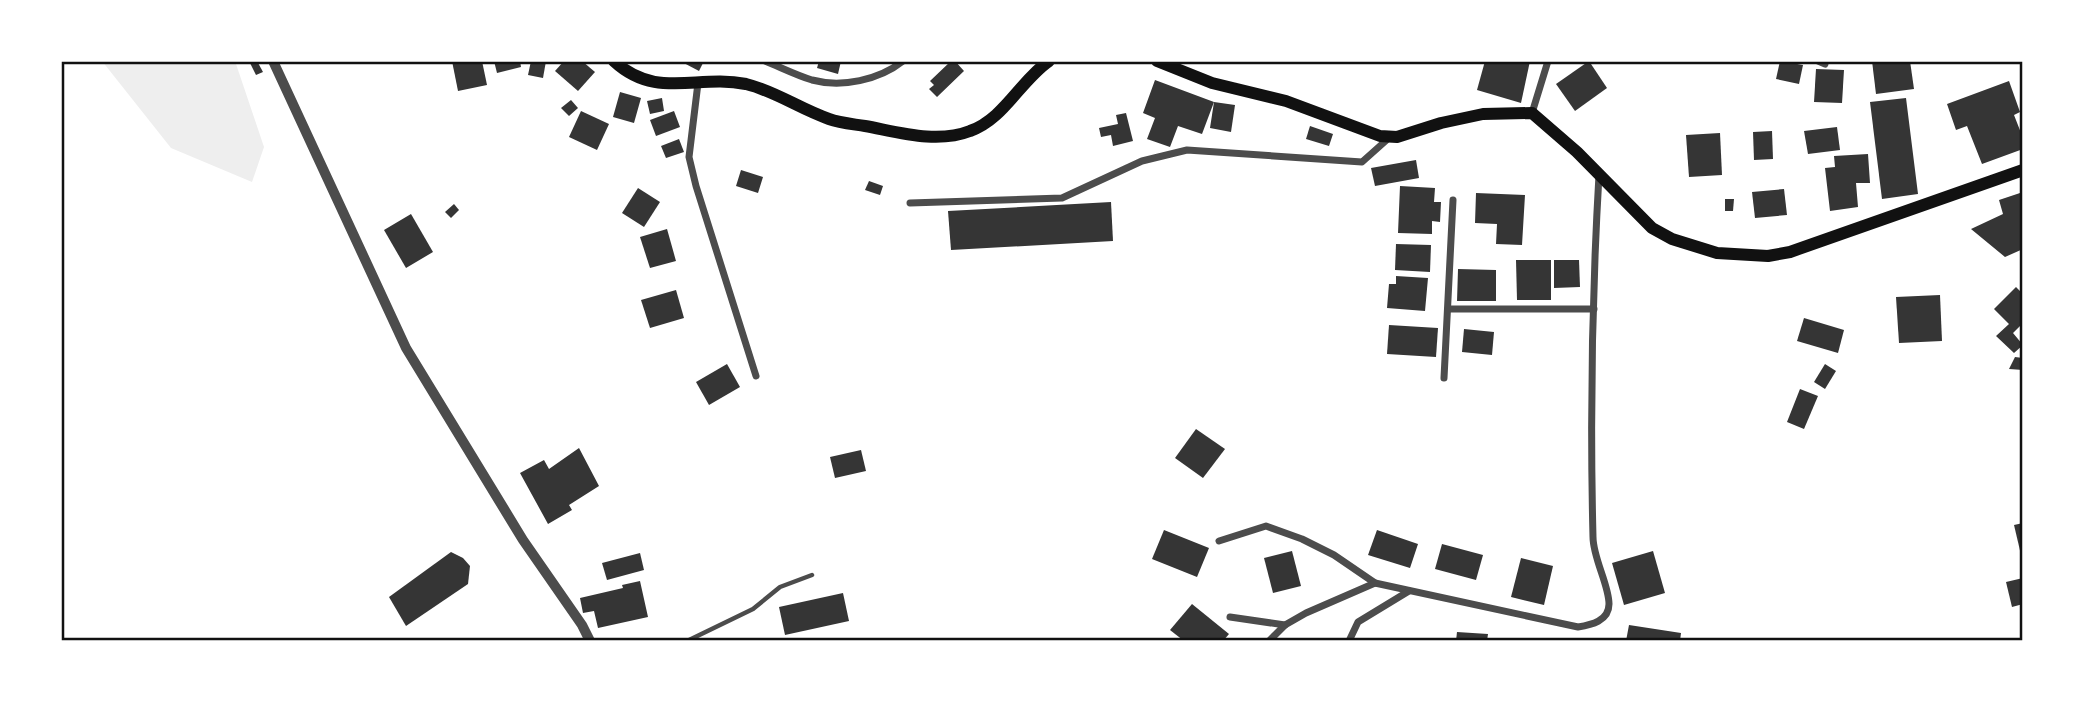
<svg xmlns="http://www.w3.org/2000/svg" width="2084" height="702" font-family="'Source Sans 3',sans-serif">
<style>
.green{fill:#eee}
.building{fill:#353535}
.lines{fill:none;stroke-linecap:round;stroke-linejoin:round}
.service{stroke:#4c4c4c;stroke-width:4.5}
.minor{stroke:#4c4c4c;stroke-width:7}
.tertiary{stroke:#4c4c4c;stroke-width:10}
.secondary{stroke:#111;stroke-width:12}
.neatline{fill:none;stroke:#111;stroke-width:2.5}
</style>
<rect width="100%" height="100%" fill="#fff"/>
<polygon class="green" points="102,61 235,61 264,147 252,182 171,148"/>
<g class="building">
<polygon points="255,61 257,61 263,72 256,75 250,63"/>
<polygon points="452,61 482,61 487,85 458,91"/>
<polygon points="494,61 520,61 521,67 497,73"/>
<polygon points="531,61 546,61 543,78 528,75"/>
<polygon points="564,61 582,61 595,72 578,91 555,71"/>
<polygon points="680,61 704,61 699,71"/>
<polygon points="819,61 841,61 838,74 817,68"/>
<polygon points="951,61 955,61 964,71 937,97 929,89 934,85 930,81"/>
<polygon points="1485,61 1530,61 1521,103 1477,90"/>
<polygon points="1589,61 1607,88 1575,111 1556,84"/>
<polygon points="1780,61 1803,65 1799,84 1776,79"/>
<polygon points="1872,61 1910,61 1914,89 1876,94"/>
<polygon points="1816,69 1844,70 1842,103 1814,102"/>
<polygon points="1155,80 1214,102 1202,134 1178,126 1170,147 1147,139 1155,118 1143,113"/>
<polygon points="2009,81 2020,112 2014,115 2023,138 2023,149 1982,164 1967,126 1956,130 1947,104"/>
<polygon points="620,92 641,98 634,123 613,117"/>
<polygon points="662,98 664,111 650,114 647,101"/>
<polygon points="1906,98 1918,194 1882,199 1870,102"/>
<polygon points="571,100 578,108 569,116 561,108"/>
<polygon points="1214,102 1235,105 1231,132 1210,128"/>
<polygon points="581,111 609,124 597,150 569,137"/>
<polygon points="674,111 680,127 656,136 650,120"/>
<polygon points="1126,113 1133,141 1113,146 1111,135 1101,137 1099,128 1118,124 1116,115"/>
<polygon points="1310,126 1333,134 1329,146 1306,139"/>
<polygon points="1837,127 1840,150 1808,154 1804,131"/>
<polygon points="1772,131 1773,159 1754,160 1753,132"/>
<polygon points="1720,133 1722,175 1689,177 1686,135"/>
<polygon points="679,139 684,152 666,158 661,146"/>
<polygon points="1868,154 1870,183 1856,183 1858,207 1830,211 1825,168 1835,167 1834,156"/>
<polygon points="1416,160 1419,178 1375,186 1371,168"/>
<polygon points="741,170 763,177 758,193 736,186"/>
<polygon points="869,181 883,186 880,195 865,190"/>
<polygon points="1400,186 1435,188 1434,202 1441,202 1440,222 1432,221 1432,234 1398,233"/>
<polygon points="638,188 660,202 644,227 622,213"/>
<polygon points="1784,189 1787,215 1755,218 1752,192"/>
<polygon points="1476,193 1525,195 1522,245 1496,244 1497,224 1475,223"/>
<polygon points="2020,193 2023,200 2023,249 2005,257 1971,229 2003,214 1999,200"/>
<polygon points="1725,199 1734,199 1733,211 1725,211"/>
<polygon points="1111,202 1113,241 951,250 948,211"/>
<polygon points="454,204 459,210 451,218 445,212"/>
<polygon points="411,214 433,252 406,268 384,230"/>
<polygon points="667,229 676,261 650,268 640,237"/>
<polygon points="1396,244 1431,245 1430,272 1395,270"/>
<polygon points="1516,260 1551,260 1551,300 1517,300"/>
<polygon points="1554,260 1579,260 1580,287 1554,288"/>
<polygon points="1458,269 1496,270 1496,301 1457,301"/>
<polygon points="1396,276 1428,278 1425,311 1387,308 1389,284 1396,284"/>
<polygon points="2016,287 2023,294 2023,323 2013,333 2023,345 2014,353 1996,336 2009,324 1994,309"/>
<polygon points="676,290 684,318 650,328 641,300"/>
<polygon points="1940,295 1942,341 1899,343 1896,297"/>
<polygon points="1804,318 1844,330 1838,353 1797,341"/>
<polygon points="1389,325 1438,328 1436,357 1387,354"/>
<polygon points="1464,329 1494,332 1492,355 1462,352"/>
<polygon points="2015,357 2023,358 2023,370 2009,369"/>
<polygon points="727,364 740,387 709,405 696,382"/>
<polygon points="1825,364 1836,371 1825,389 1814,382"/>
<polygon points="1800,389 1818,396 1804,429 1787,422"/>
<polygon points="1196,429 1225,449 1203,478 1175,458"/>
<polygon points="579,448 599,486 569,505 572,510 548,524 520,473 544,460 549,469"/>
<polygon points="861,450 866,471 835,478 830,457"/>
<polygon points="2023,523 2023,559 2022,559 2014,525"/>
<polygon points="1164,530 1209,548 1197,577 1152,559"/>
<polygon points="1377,530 1418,544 1410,568 1368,555"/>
<polygon points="1442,544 1483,555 1476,580 1435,569"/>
<polygon points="1292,551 1301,586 1273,593 1264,558"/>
<polygon points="1653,551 1665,593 1624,605 1612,563"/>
<polygon points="451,552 463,558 470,566 468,584 406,626 389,597"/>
<polygon points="640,553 644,570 607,580 602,563"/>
<polygon points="1521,558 1553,566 1544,605 1511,597"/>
<polygon points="2023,578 2023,604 2012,607 2006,582"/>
<polygon points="640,581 648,617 598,628 594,611 583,613 580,598 623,588 622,585"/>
<polygon points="843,593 849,621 785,635 779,607"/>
<polygon points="1192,604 1229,634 1223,641 1184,641 1170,630"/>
<polygon points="1629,625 1681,633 1680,641 1626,641"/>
<polygon points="1457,632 1488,634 1487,641 1456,641"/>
</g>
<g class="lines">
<polyline class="service" points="687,641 753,609 780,587 812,575"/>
<g class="minor">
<path d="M 765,61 C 780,67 796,75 812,80 C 842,88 879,80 903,61"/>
<polyline points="1818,61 1825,64"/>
<polyline points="698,83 689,157 696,186 756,376"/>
<polyline points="1532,113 1548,61"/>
<polyline points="910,203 1062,198 1142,161 1187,150 1362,162 1390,137"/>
<polyline points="1448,309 1594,309"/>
<polyline points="1444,378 1453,200"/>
<polyline points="1219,541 1266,526 1302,539 1334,555 1375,583"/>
<polyline points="1230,617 1285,625"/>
<path d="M 1269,641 L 1285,625 L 1306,613 L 1375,583 L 1578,627 C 1591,625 1609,621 1609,604 C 1609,585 1593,558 1593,537 C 1590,417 1592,295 1599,175"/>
<polyline points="1349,641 1358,622 1409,591"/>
</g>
<polyline class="tertiary" points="273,61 406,348 523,540 582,625 590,641"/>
<g class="secondary">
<path d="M 614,61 C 656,100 697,74 746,84 C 775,91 800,109 829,119 C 840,123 853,124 865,126 C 898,132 937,144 970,131 C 1004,119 1020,81 1049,61"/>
<polyline points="1157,61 1212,83 1286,101 1380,136 1397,137 1441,123 1483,114 1532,113 1577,152 1652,228 1672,239 1717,253 1768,256 1790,252 2023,170"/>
</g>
</g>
<rect width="2084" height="702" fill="none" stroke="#ffffff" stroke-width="126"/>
<rect x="63" y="63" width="1958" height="576" class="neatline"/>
</svg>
